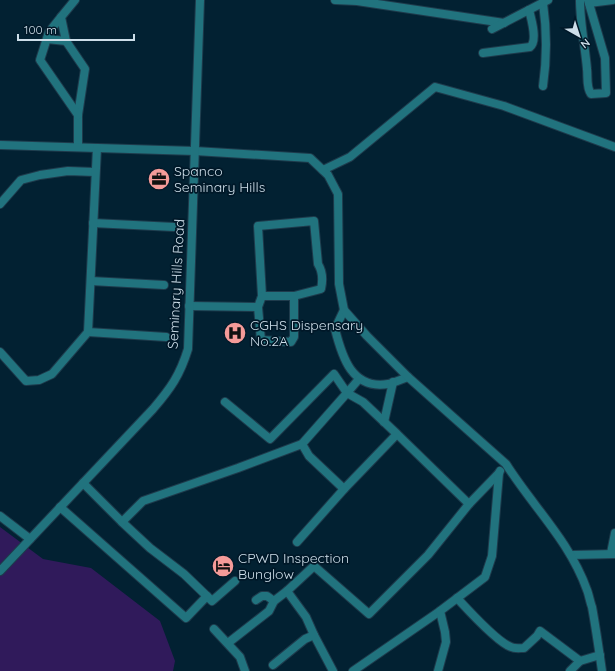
<svg xmlns="http://www.w3.org/2000/svg" width="615" height="671" font-family="Quicksand,sans-serif">
	<style>
		.green { fill: #301a5b }
		.lines { fill: none; stroke-linecap: round; stroke-linejoin: round }
		.minor-casing { stroke: #1e3b4c; stroke-width: 10 }
		.tertiary-casing { stroke: #1e3b4c; stroke-width: 10 }
		.minor { stroke: #21737e; stroke-width: 8 }
		.tertiary { stroke: #21737e; stroke-width: 8 }
		.labels { text-anchor: middle; stroke-width: 3.5; stroke-linejoin: round; paint-order: stroke }
		.poi-label { font-size: 14px; fill: #cddee9; stroke: #001828; text-anchor: start }
		.street-label { font-size: 14px; fill: #cddee9; stroke: #001828 }
	</style>
	<rect width="100%" height="100%" fill="#022132"/>
	<path class="green" d="M0 527 43 559 91 568 160 621 175 661 173 671H0Z"/>
	<g class="lines">
		<g class="minor-casing">
			<g id="minor">
				<path d="M75 0 61 17 66 41 85 69 78 115V147"/>
				<path d="M335 0 357 1 504 23"/>
				<path d="M580 0C580 23 585 46 587 69 588 77 586 87 591 94L606 93 605 58 588 0"/>
				<path d="M543 3C547 31 547 58 543 86"/>
				<path d="M589 3 613 0"/>
				<path d="M61 17 49 32 40 60 78 115"/>
				<path d="M492 29 548 0"/>
				<path d="M47 39 66 41"/>
				<path d="M483 53 530 47C538 41 531 18 529 10"/>
				<path d="M0 145 195 151"/>
				<path d="M323 170 350 157 435 87 504 106 615 147"/>
				<path d="M0 204 21 180 40 175 68 171 95 172"/>
				<path d="M93 223 174 227"/>
				<path d="M91 281 164 285"/>
				<path d="M262 296 258 226 314 221 318 264C323 272 323 280 321 289L294 296"/>
				<path d="M189 306 258 307 261 340 291 342 294 337V296H262L258 307"/>
				<path d="M344 310 335 329C342 357 352 390 388 384 394 383 402 379 408 377"/>
				<path d="M88 332 166 337"/>
				<path d="M0 352 26 381 39 380 52 374 88 332 97 148"/>
				<path d="M225 402 270 439 334 374 347 393 359 379"/>
				<path d="M384 422 393 382"/>
				<path d="M397 434 363 402 347 393 302 444 309 456 344 489 397 434 469 504"/>
				<path d="M83 483 122 522 150 548 184 574 212 601 235 581"/>
				<path d="M60 507 186 618 207 596"/>
				<path d="M0 516 30 539"/>
				<path d="M122 522 143 501 238 468 302 444"/>
				<path d="M297 542 344 489"/>
				<path d="M611 553 615 533"/>
				<path d="M571 555 615 554"/>
				<path d="M457 598C469 611 497 642 511 647 515 649 520 648 524 648L537 636 540 631 580 661"/>
				<path d="M256 600 262 596H267L274 601"/>
				<path d="M214 629 240 657 245 671"/>
				<path d="M228 643 269 611 274 601 287 591"/>
				<path d="M273 665 305 639 314 635"/>
				<path d="M333 671 314 635 306 617 287 591 314 566 369 614 428 555 469 504 499 473"/>
				<path d="M353 671 440 611"/>
				<path d="M438 671 446 642 445 632 440 611 485 577 492 556 499 473 500 471"/>
				<path d="M570 671 580 661 600 655"/>
			</g>
		</g>
		<g class="tertiary-casing">
			<g id="tertiary">
				<path d="M195 151 310 158 328 175 338 194 339 284 344 310 367 336 408 377 506 464C533 507 569 540 587 590 589 595 590 602 592 607 596 629 599 650 602 671"/>
				<path d="M0 571 153 409C171 388 180 375 188 349L200 0"/>
			</g>
		</g>
		<use href="#minor" class="minor"/>
		<use href="#tertiary" class="tertiary"/>
	</g>
	<defs>
		<g id="office-disc" transform="scale(1.15)"><circle r="9.5" fill="#f59b99" stroke="#001828"/><path d="M-6-3h4V-5.5h4V-3h4V5H-6ZM-1-4.5V-3h2v-1.5ZM-6 0V1H6V0Z" fill="#111"/></g>
		<g id="hospital-disc" transform="scale(1.15)"><circle r="9.5" fill="#f59b99" stroke="#001828"/><path d="M-5-5h3v3.5h4V-5h3V5h-3V1.5h-4V5h-3Z" fill="#111"/></g>
		<g id="hotel-disc" transform="scale(1.15)"><circle r="9.5" fill="#f59b99" stroke="#001828"/><path d="M-6-4.5h1.5V1H6V5H4.5V3h-9V5H-6ZM-4 0a1.8 1.8 0 1 1 3.6 0ZM.5 0V-2.5h3Q6-2.5 6 0Z" fill="#111"/></g>
	</defs>
	<g fill-rule="evenodd">
		<use href="#office-disc" x="159" y="179"/>
		<use href="#hospital-disc" x="235" y="333"/>
		<use href="#hotel-disc" x="223" y="566"/>
	</g>
	<g class="labels">
		<g class="poi-label">
			<text x="174" y="176">Spanco<tspan x="174" dy="16">Seminary Hills</tspan></text>
			<text x="250" y="330">CGHS Dispensary<tspan x="250" dy="16">No.2A</tspan></text>
			<text x="238" y="563">CPWD Inspection<tspan x="238" dy="16">Bunglow</tspan></text>
		</g>
		<g class="street-label">
			<text transform="translate(176 284) rotate(-87)" y="5">Seminary Hills Road</text>
		</g>
	</g>
	<g transform="translate(579 36) rotate(141)" stroke="#001828" stroke-width="3" paint-order="stroke">
	<path d="M0-3L7 15L0 10L-7 15Z" fill="#cddee9"/>
	<text y="-6" font-size="11" font-weight="bold" text-anchor="middle" fill="#cddee9">N</text>
	</g>
	<path d="M18 34v6h116v-6" fill="none" stroke="#cddee9" stroke-width="2"/>
	<text x="24" y="34" font-size="12" fill="#cddee9" stroke="#001828" stroke-width="3" paint-order="stroke">100 m</text>
</svg>
